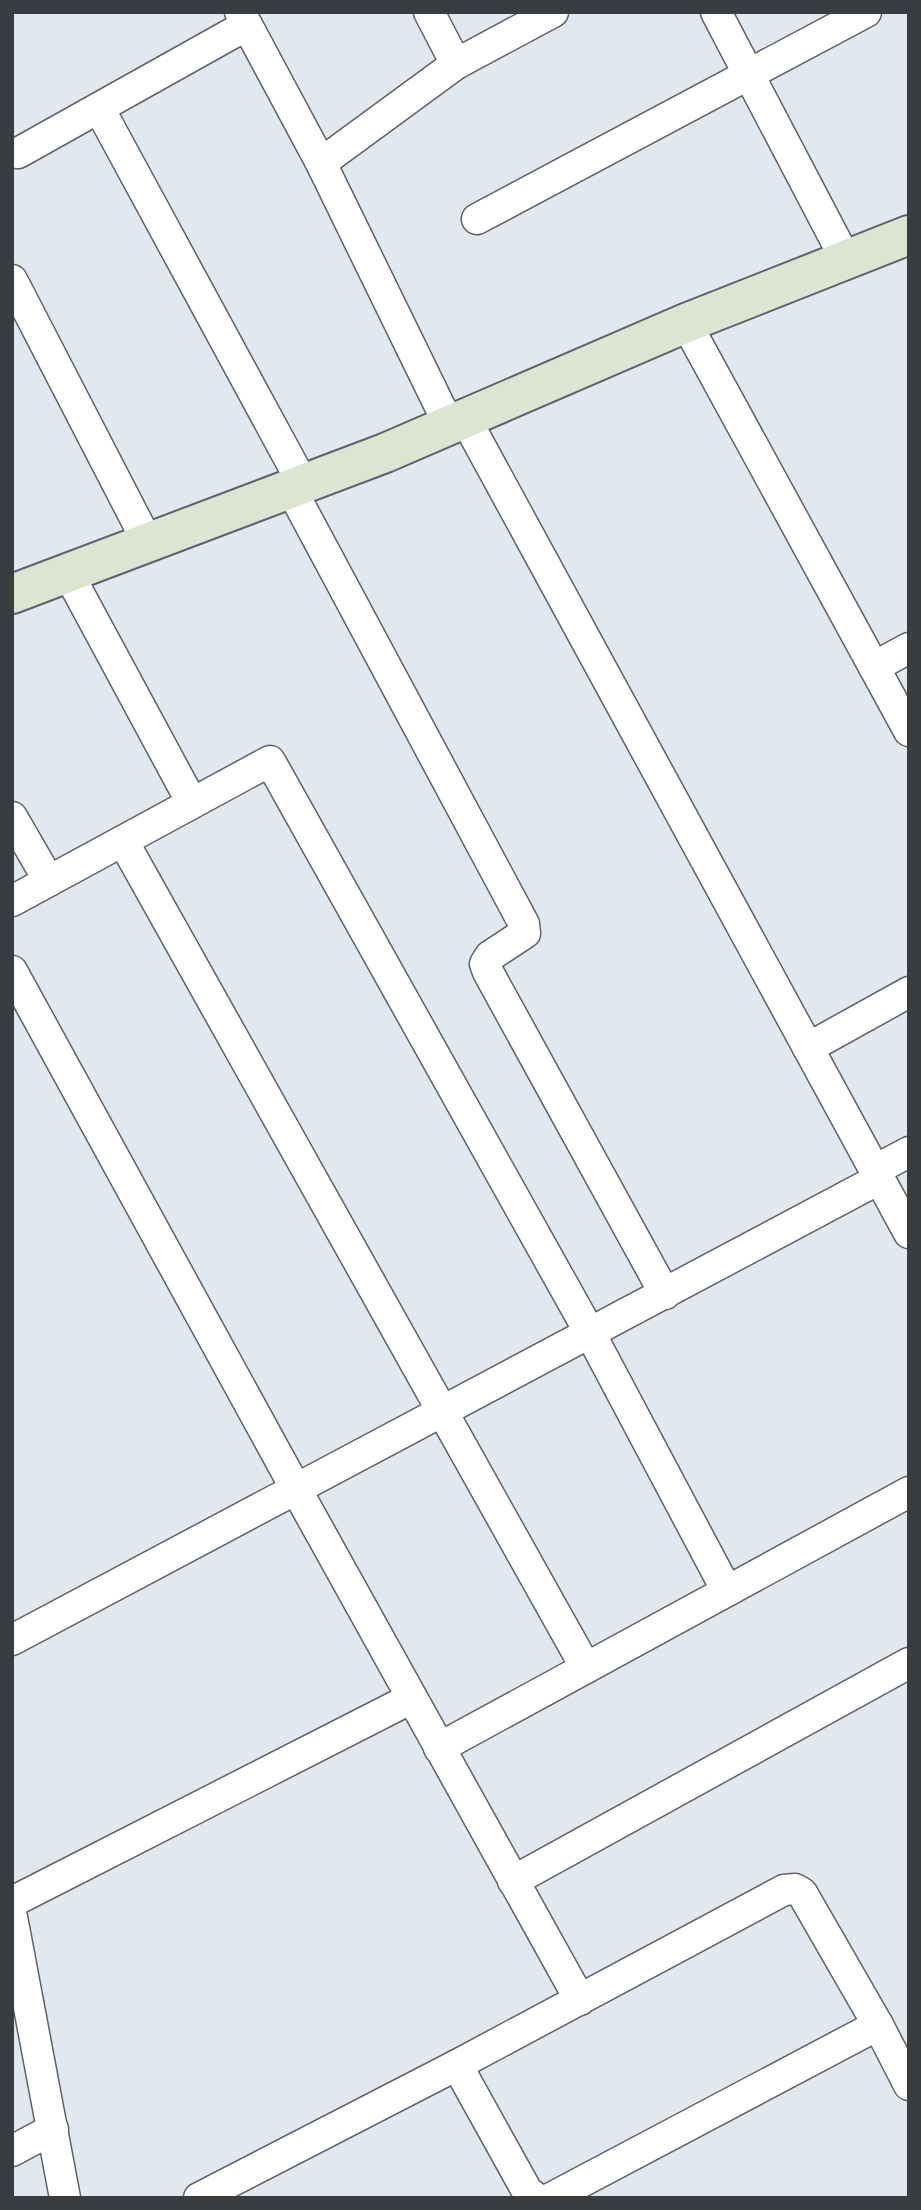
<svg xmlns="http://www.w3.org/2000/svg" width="921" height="2210" font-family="'PT Serif',serif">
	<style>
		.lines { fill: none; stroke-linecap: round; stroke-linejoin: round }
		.street-casing { stroke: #5d6269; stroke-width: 33 }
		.secondary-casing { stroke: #5d6269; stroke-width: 42 }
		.street { stroke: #fff; stroke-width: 30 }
		.secondary { stroke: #dbe5d1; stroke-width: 38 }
	</style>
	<rect width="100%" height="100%" fill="#e2e8f0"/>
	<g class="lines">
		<g class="street-casing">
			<g id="street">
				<path d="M240 12 321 163 449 425"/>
				<path d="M429 12 456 64"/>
				<path d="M716 12 846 260"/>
				<path d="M99 108 303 484"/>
				<path d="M18 153 247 25"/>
				<path d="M321 163 456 64 553 12"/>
				<path d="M477 219 866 12"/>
				<path d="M12 280 148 543"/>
				<path d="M686 323 909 731"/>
				<path d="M465 418 909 1233"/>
				<path d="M291 489 524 924 525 933 490 956 485 964 488 972 665 1294"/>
				<path d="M68 573 192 803"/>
				<path d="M874 667 909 648"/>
				<path d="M12 817 49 881"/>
				<path d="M123 841 586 1668"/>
				<path d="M12 901 270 761 590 1333 727 1591"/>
				<path d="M12 971 296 1489 580 2000"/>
				<path d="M808 1048 909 992"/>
				<path d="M875 1170 909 1152"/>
				<path d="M12 1640 879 1179"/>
				<path d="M439 1748 909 1492"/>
				<path d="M513 1881 909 1663"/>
				<path d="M12 1902 412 1698"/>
				<path d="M12 1917 65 2198"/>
				<path d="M457 2065 527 2191 536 2198"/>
				<path d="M12 2151 53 2129"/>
				<path d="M199 2198 457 2065 784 1890 795 1889 802 1893 878 2025 909 2085"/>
				<path d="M551 2198 878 2025"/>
			</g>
		</g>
		<g class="secondary-casing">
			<path id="secondary" d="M12 594 385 453 686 323 909 235"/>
		</g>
		<use href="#street" class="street"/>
		<use href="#secondary" class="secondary"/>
	</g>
	<rect width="921" height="2210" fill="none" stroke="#3a3d40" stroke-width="28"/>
</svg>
